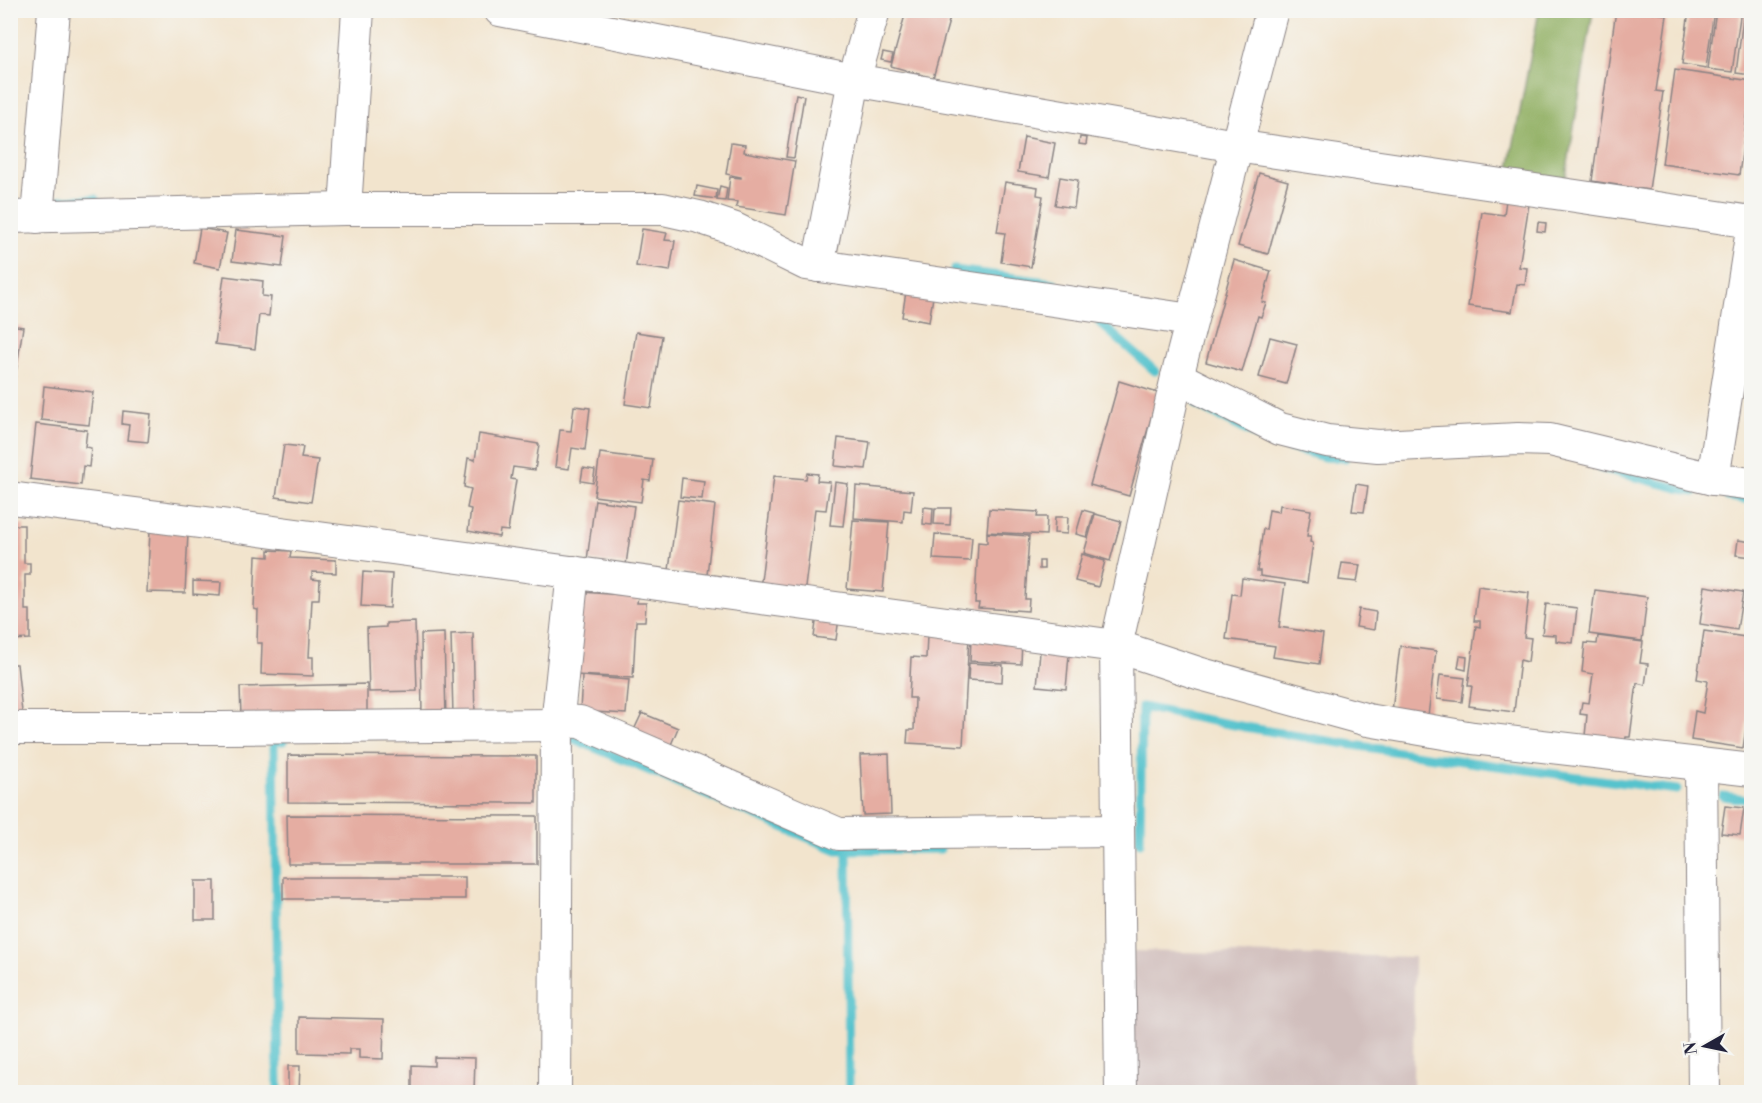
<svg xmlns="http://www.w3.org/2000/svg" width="1762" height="1103" font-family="'Libre Bodoni',serif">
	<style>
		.industrial { fill: #d1bfbd }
		.forest { fill: #90af62; stroke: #59684e; stroke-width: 1.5 }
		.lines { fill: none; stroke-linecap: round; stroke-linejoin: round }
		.stream { stroke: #56c3cd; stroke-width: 9 }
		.building { fill: #e5ada2 }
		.minor-casing { stroke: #8a8384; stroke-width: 34 }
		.minor { stroke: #fff; stroke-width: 32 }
	</style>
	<rect width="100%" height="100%" fill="#f6f6f2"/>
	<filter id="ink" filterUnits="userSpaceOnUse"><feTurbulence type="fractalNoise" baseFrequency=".0167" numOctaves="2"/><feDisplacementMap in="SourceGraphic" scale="12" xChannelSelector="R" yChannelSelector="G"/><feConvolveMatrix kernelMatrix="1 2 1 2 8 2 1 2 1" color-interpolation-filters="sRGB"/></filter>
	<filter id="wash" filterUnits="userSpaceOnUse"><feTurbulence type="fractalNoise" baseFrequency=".008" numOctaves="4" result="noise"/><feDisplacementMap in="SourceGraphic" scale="24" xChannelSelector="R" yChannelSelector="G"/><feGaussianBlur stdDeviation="1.35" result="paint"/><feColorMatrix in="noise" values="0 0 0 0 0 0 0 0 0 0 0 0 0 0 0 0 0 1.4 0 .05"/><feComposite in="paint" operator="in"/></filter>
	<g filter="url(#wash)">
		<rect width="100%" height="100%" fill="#f2e4cd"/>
		<path class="industrial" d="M1133 951 1414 957 1413 1092H1134Z"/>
		<path class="forest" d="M1539 11H1593L1564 188 1507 179Z"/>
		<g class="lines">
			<g class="stream">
				<path d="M61 200 95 199"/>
				<path d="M954 270 1054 283"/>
				<path d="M1100 323 1155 371"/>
				<path d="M1197 405 1269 442 1324 457 1345 458"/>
				<path d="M1600 468 1694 492"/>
				<path d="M1728 497 1752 500"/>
				<path d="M567 736 837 850 940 849"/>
				<path d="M1723 796 1752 800"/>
				<path d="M1140 842 1142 707C1319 744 1498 766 1677 790"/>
				<path d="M847 851 849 1092"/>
				<path d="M278 1092 274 741H283"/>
			</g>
		</g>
		<g id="blocks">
			<g class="building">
				<path d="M892 10H952L933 78 891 66 905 15Z"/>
				<path d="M1616 10H1639L1667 15 1656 91 1663 92 1649 190 1592 181Z"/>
				<path d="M1689 10H1714L1706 68 1682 64Z"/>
				<path d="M1716 10H1741L1732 72 1708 69Z"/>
				<path d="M1744 10H1752V75L1736 73Z"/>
				<path d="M883 52 893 54 891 62 881 60Z"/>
				<path d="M1675 70 1752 81 1739 175 1662 164Z"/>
				<path d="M796 94 804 96 794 158 786 157Z"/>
				<path d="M1024 137 1055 143 1049 177 1018 172Z"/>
				<path d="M1080 137 1087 138 1086 145 1079 144Z"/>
				<path d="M731 143 745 145 744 152 795 161 786 215 736 207 737 202 727 201 730 177 741 178V177L726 174Z"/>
				<path d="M1259 173 1288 181 1268 254 1238 246Z"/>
				<path d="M1060 177 1078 180 1074 208 1055 205Z"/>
				<path d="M1005 182 1038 187 1037 195 1043 196 1031 267 1001 262 1005 233 997 232Z"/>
				<path d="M697 186 717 190 716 199 695 196Z"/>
				<path d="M720 186 727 188 725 201 717 200Z"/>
				<path d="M1506 200 1529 204 1519 267 1527 268 1525 285 1517 284 1512 312 1468 306 1482 212 1504 215Z"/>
				<path d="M1538 222 1546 223 1545 232 1537 231Z"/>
				<path d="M200 228 227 233 220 268 194 263Z"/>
				<path d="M642 229 667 233 665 240 675 241 670 271 636 266Z"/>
				<path d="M236 230 286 236 282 267 232 261Z"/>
				<path d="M1234 260 1271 271 1262 302 1266 303 1261 317 1258 316 1242 372 1206 362Z"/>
				<path d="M224 276 263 281 262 296 271 297 269 316 259 315 255 349 215 344Z"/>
				<path d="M906 292 933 297 929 322 902 317Z"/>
				<path d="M10 325 23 327 15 379 10 378Z"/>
				<path d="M636 332 662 336 651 408 625 404Z"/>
				<path d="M1270 337 1297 344 1286 384 1259 377Z"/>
				<path d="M1119 381 1158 393 1129 496 1090 485Z"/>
				<path d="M44 386 93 392 89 425 41 420Z"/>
				<path d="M574 406 590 408 585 450 572 448 569 469 555 467 560 430 571 431Z"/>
				<path d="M123 411 151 414 148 442 127 440 129 425 122 424Z"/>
				<path d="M36 424 87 430 85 447 91 448 89 467 83 466 81 485 30 479Z"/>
				<path d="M479 434 539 444 535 470 513 467 511 479 516 480 508 531 500 530 499 537 468 531 471 509 467 508 471 489 464 487 468 458 475 460Z"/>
				<path d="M838 438 870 442 866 469 835 466Z"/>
				<path d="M284 445 303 447 301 458 318 460 311 502 276 497Z"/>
				<path d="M600 453 653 460 650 481 644 480 641 502 594 496Z"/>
				<path d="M583 468 595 470 593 483 581 481Z"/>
				<path d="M807 473 818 474 817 481 830 482 826 510 815 509 804 595 760 589 774 476 806 479Z"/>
				<path d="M682 478 704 481 702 499 680 497Z"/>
				<path d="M835 482 848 484 843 526 830 525Z"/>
				<path d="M1356 484 1368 486 1364 512 1352 511Z"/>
				<path d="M856 486 913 491 911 511 904 510 903 522 854 518Z"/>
				<path d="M595 500 634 506 626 565 587 560Z"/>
				<path d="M678 500 715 505 707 575 669 570Z"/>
				<path d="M1280 505 1311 510 1307 536H1311L1310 542 1313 543 1307 583 1260 576V571H1257L1263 529 1266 530 1269 510 1279 512Z"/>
				<path d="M924 507 933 508 932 525 923 524Z"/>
				<path d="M935 508H951L950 525 934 524Z"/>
				<path d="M989 509 1038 512 1037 517H1047L1046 535 987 532Z"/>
				<path d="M1083 510 1094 513 1087 537 1076 534Z"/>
				<path d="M1095 514 1121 521 1110 561 1084 553Z"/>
				<path d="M1055 517H1068L1067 534 1054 533Z"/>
				<path d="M853 520 889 522 883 592 847 589Z"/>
				<path d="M10 525H24V563H30V575H25V610H30V639L10 640Z"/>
				<path d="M150 531 188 533 185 593 147 592Z"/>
				<path d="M987 533 1029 536 1025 599H1029L1028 611 978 608 979 603H975L978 542 987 543Z"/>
				<path d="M935 534 972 537 970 561 933 559Z"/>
				<path d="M1738 540 1752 542V557L1736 555Z"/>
				<path d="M269 550 291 551 290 558 336 560V573L312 572V579L320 580 319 599H312L309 657H313V676L261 674 262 643H257L258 610 254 609 256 556 269 557Z"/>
				<path d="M1082 554 1105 561 1098 587 1075 581Z"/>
				<rect x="1039" y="561" width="5" height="8"/>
				<path d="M1342 563 1360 565 1357 582 1339 580Z"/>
				<path d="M363 572 392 574 390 608 361 606Z"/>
				<path d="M1242 578 1285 584 1279 627 1323 634 1319 664 1273 657 1275 646 1226 639 1232 594 1240 595Z"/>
				<path d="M193 581 221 582 220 596 193 594Z"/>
				<path d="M1478 586 1529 593 1524 637 1531 638 1528 662 1520 660 1514 712 1469 706 1472 686H1468L1476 626 1480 627V621H1474Z"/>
				<path d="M1705 586 1743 592 1737 630 1700 624Z"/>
				<path d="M1595 590 1647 597 1642 641 1589 634Z"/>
				<path d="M581 592 638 596 637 603H646L645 621H636L633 678 575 675Z"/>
				<path d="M1546 604 1577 608 1573 643 1556 641V635L1542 634Z"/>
				<path d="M1359 609 1376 612 1374 630 1356 627Z"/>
				<path d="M817 615 839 618 836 640 814 637Z"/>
				<path d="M415 622 417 691 369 692 367 628 386 627V623Z"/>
				<path d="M1704 631 1752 638V709H1749L1743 748 1691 740 1695 711 1703 713 1708 681 1697 679Z"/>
				<path d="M444 633 446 719 422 720 421 634Z"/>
				<path d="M473 633 475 717H453L451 634Z"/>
				<path d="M927 635 969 637 963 746 907 743 908 730H914L915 698H909L911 657 926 658Z"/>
				<path d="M1598 636 1643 642 1640 663 1648 664 1645 685 1637 683 1630 737H1626L1625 741 1585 736 1587 715 1580 714 1582 702 1589 703 1593 674 1582 672 1585 643 1597 644Z"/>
				<path d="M971 639 1022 641 1021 664 970 661Z"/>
				<path d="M1400 646 1436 651 1428 716 1392 711Z"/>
				<path d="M1040 652 1069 655 1066 689 1037 686Z"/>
				<path d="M1460 656 1467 657 1466 670 1458 668Z"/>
				<path d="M969 663 1003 665 1002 682 968 680Z"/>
				<path d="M10 664H17L22 712 10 713Z"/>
				<path d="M1440 675 1465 678 1462 702 1437 699Z"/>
				<path d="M582 676 629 680 626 714 580 711Z"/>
				<path d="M367 684V715L241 717 240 687Z"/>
				<path d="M642 713 678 728 670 747 633 732Z"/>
				<path d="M889 754 891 814 863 815 860 755Z"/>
				<path d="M288 755 536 756V803L288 802Z"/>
				<path d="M1725 806 1744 808 1740 835 1721 833Z"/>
				<path d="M287 815 537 816V864H288Z"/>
				<rect x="283" y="877" width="182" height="22"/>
				<rect x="195" y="881" width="20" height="39"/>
				<path d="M299 1017 384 1019 383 1059 359 1058V1049H349V1054L299 1053Z"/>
				<path d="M434 1057 475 1058 474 1092H412V1065L434 1066Z"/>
				<path d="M288 1066H300L299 1092H288Z"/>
			</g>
		</g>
	</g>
	<g filter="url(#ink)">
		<use href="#blocks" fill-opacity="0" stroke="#8a8384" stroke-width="1.5"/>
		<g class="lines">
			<g class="minor-casing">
				<g id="minor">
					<path d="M500 10 854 80 1236 146 1752 222"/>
					<path d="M345 209 358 10"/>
					<path d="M10 217 345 209H663L699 217 735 229 806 264 1191 320"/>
					<path d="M37 217 54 10"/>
					<path d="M818 266 854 80 874 10"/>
					<path d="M1177 377 1280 429 1327 441 1378 446 1518 439 1550 440 1713 479 1752 484"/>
					<path d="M1713 479 1752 230"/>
					<path d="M10 498 230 526 1116 646 1201 674 1368 720 1473 738 1752 770"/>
					<path d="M557 721 580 722 839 834 1118 831"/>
					<path d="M10 728H221L557 725"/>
					<path d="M1701 764 1704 1092"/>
					<path d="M555 1092 557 725 573 572"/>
					<path d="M1121 1092 1116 646 1177 377 1272 10"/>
				</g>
			</g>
			<use href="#minor" class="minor"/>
		</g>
	</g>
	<rect width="1762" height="1103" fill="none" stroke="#f6f6f2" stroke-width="36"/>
	<g transform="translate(1705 1046) rotate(261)" stroke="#f6f6f2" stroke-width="4.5" paint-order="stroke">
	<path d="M0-4.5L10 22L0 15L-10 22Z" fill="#22223b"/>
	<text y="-9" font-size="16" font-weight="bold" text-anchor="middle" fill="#22223b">N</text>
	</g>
</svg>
